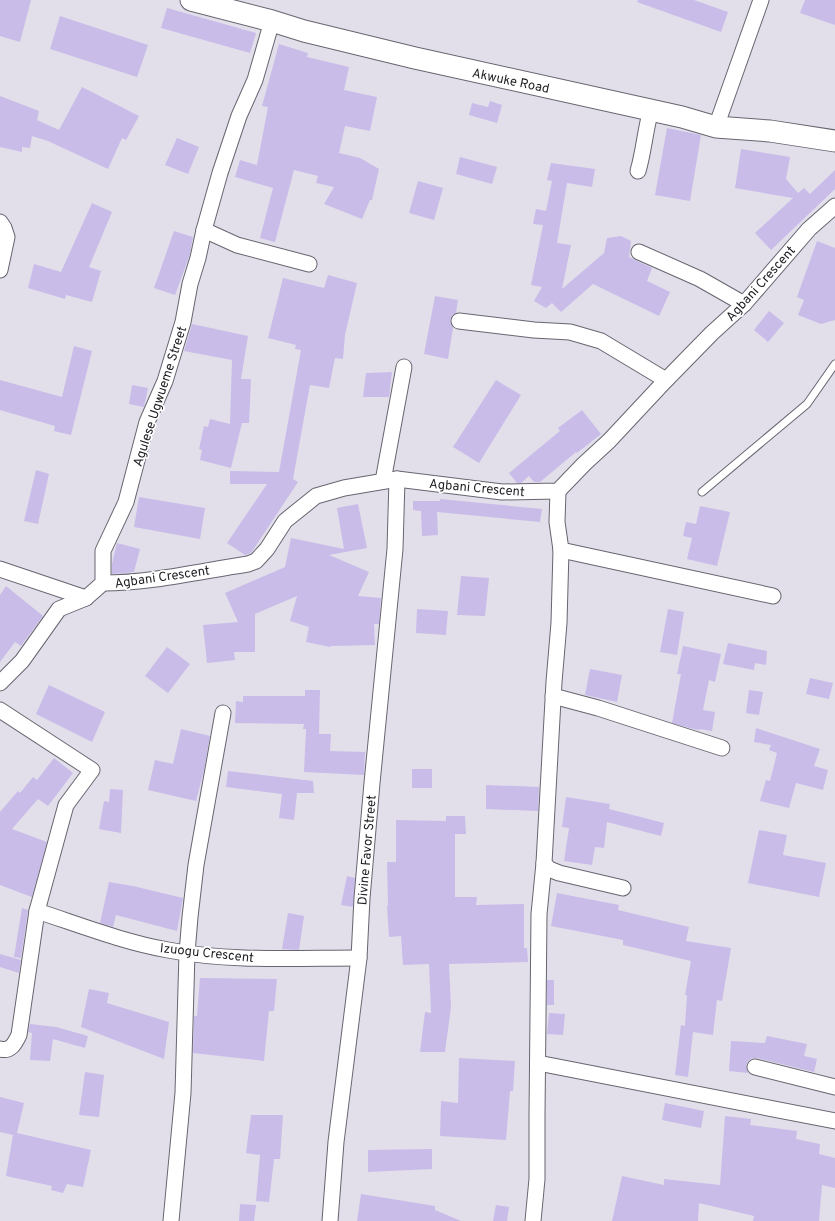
<svg xmlns="http://www.w3.org/2000/svg" width="835" height="1221" font-family="Overpass,sans-serif">
	<style>
		.building { fill: #c9bce9 }
		.lines { fill: none; stroke-linecap: round; stroke-linejoin: round }
		.lane-casing { stroke: #67656f; stroke-width: 9 }
		.street-casing { stroke: #67656f; stroke-width: 17 }
		.secondary-casing { stroke: #67656f; stroke-width: 23 }
		.lane { stroke: #fff; stroke-width: 7 }
		.street { stroke: #fff; stroke-width: 15 }
		.secondary { stroke: #fff; stroke-width: 21 }
		.labels { text-anchor: middle; stroke-width: 3.5; stroke-linejoin: round; paint-order: stroke }
		.street-label { font-size: 13px; fill: #1e1d22; stroke: #fff }
	</style>
	<rect width="100%" height="100%" fill="#e2dfeb"/>
	<g class="building">
		<path d="M0 0H31L20 42 0 36Z"/>
		<path d="M638 0H694L728 12 721 32 637 2Z"/>
		<path d="M805 0H835V25L800 13Z"/>
		<path d="M167 8 256 33 250 53 161 28Z"/>
		<path d="M60 16 148 45 137 77 50 49Z"/>
		<path d="M279 44 308 53 307 57 349 67 344 90 377 97 370 131 345 126 339 153 360 158 379 169 372 200H370L362 219 324 204 334 187 316 183 318 176 294 170 275 242 260 238 273 188 235 177 240 160 257 165 268 107 262 106Z"/>
		<path d="M82 87 139 116 126 140 122 138 108 169 48 141 32 136 30 148 22 147V152L0 147V96L39 111 37 120 59 130Z"/>
		<path d="M490 101 502 105 497 123 469 115 472 103 488 107Z"/>
		<path d="M667 128 701 135 690 201 655 195Z"/>
		<path d="M177 138 199 147 188 174 165 165Z"/>
		<path d="M741 149 790 157 786 179 798 193 804 188 810 194 835 170V189L771 250 755 233 793 198 735 188Z"/>
		<path d="M460 157 497 167 492 184 456 174Z"/>
		<path d="M551 163 595 169 592 187 567 183 557 243 571 245 562 289 604 253 607 238 621 236 631 241 629 257 652 268 647 281 670 292 659 316 593 284 561 312 552 303 546 308 534 301 542 287 531 285 543 225 533 224 536 209 546 211 552 181 547 180Z"/>
		<path d="M418 181 443 188 434 220 409 213Z"/>
		<path d="M92 203 112 212 89 267 101 271 92 302 66 295 65 299 28 288 34 264 61 272Z"/>
		<path d="M174 231 193 237 190 254 175 295 154 288Z"/>
		<path d="M817 241 835 248V320L821 324 798 315 804 300 797 297Z"/>
		<path d="M328 275 357 283 345 335 343 359 335 358 329 388 310 385 293 479 298 482 251 553 245 555 227 543 267 484H230V471L279 472 301 350 295 349 296 345 268 338 283 278 324 288Z"/>
		<path d="M435 296 458 300 456 313 452 315 450 320 451 324 453 328 448 359 424 354Z"/>
		<path d="M769 311 784 323 768 342 754 330Z"/>
		<path d="M192 324 248 336 241 379H251L249 423H242L231 468 200 460 202 450 199 449 204 426 208 427 210 419 230 424 232 360 184 351Z"/>
		<path d="M74 346 92 351 71 435 54 431 55 426 0 410V380L62 397Z"/>
		<path d="M392 372 389 397H363L366 373Z"/>
		<path d="M496 380 521 395 479 463 453 447Z"/>
		<path d="M132 385 148 388 144 407 129 404Z"/>
		<path d="M582 410 601 434 577 453 576 452 540 482H534L529 476 521 483H517L509 473 560 431 558 428Z"/>
		<path d="M36 470 49 474 38 524 24 521Z"/>
		<path d="M139 497 205 508 200 539 134 527Z"/>
		<path d="M440 499 542 509 540 522 437 512 438 535 422 536 421 511 413 510V501H440Z"/>
		<path d="M358 504 367 548 329 555 369 572 358 596 381 598 379 624H374L375 645 331 646 330 647 306 642 309 627 290 621 297 596 255 614V652H234L235 660 207 663 203 625 238 622 225 593 285 567 291 538 344 549 337 508Z"/>
		<path d="M700 506 730 512 717 566 687 559 692 538 683 536 686 522 696 524Z"/>
		<path d="M117 543 140 549 134 572 112 574V564Z"/>
		<path d="M461 576 489 578 485 616 457 615Z"/>
		<path d="M6 586 43 616 21 646 15 642 0 662V595Z"/>
		<path d="M417 609 448 611 446 635 416 633Z"/>
		<path d="M668 609 684 612 677 655 660 652Z"/>
		<path d="M728 643 767 651 766 665 755 663 754 670 723 664Z"/>
		<path d="M683 646 721 654 715 682 709 680 703 710 715 712 712 731 700 729V730L693 729 672 723 681 674H677Z"/>
		<path d="M167 647 190 664 168 693 145 676Z"/>
		<path d="M590 669 622 675 617 702 585 695Z"/>
		<path d="M810 678 833 683 829 699 806 694Z"/>
		<path d="M49 685 105 712 92 742 36 714Z"/>
		<path d="M305 690H320L319 734H331L330 751 365 752 364 775 304 772 306 729H303L304 724 235 723 236 701 243 702V696H305Z"/>
		<path d="M749 690 763 692 759 715 746 713Z"/>
		<path d="M756 728 820 749 814 766 828 770 823 790 796 783 789 808 760 801 766 780 770 781 777 753 769 750 771 745 754 742Z"/>
		<path d="M181 729 210 736 204 770 196 801 148 790 155 760 173 764Z"/>
		<path d="M54 758 73 773 48 806 38 799 12 829 47 842 32 897 0 885V812L18 791 20 793 33 777 37 780Z"/>
		<rect x="412" y="769" width="20" height="19"/>
		<path d="M228 771 313 781 314 793H297L294 820 279 818 282 794 226 787Z"/>
		<path d="M486 785 539 787 538 811 486 809Z"/>
		<path d="M110 789 123 790 121 833 99 829 104 801 109 802Z"/>
		<path d="M566 797 610 804 609 809 664 823 661 836 607 822 604 848 595 847 592 865 564 861 569 828 562 827Z"/>
		<path d="M446 816H465L466 834H455V897H477L476 905 524 904V948H527L528 962 449 964 451 1007 445 1052H420L425 1012 431 1013 429 964 403 965 401 936 389 937 387 906H388L387 862H396V820L446 821Z"/>
		<path d="M759 830 787 835 783 855 826 863 819 897 748 883Z"/>
		<path d="M347 876 355 878 353 907 341 905Z"/>
		<path d="M109 882 133 886 183 898 177 931 116 915 113 927 100 923Z"/>
		<path d="M557 893 619 905 618 910 689 927 686 941 731 948 722 1001 717 1000 713 1035 693 1032 688 1077 675 1075 681 1025 685 1026 687 995H685L691 961 623 945V940L551 926Z"/>
		<path d="M22 908 28 910 21 958 14 957Z"/>
		<path d="M288 913 304 916 299 950 282 949Z"/>
		<path d="M0 954 21 960 19 973 0 967Z"/>
		<path d="M200 978 277 979 274 1011H269L264 1061 193 1053 194 1018V1016H197Z"/>
		<rect x="547" y="980" width="7" height="25"/>
		<path d="M89 989 109 993 107 1003 169 1022 164 1059 81 1027Z"/>
		<path d="M549 1013 565 1014 563 1035 547 1034Z"/>
		<path d="M30 1024 56 1027 88 1036 85 1048 53 1039 50 1061 30 1060 32 1033 28 1032Z"/>
		<path d="M767 1036 807 1044 804 1056 817 1059 814 1072 757 1058H752L748 1061 746 1065 748 1073 729 1071 731 1041 765 1043Z"/>
		<path d="M459 1058 515 1061 513 1091H510L506 1140 440 1136 441 1101 458 1103Z"/>
		<path d="M85 1072 104 1075 99 1117 79 1115Z"/>
		<path d="M0 1097 24 1103 17 1133 91 1150 83 1187 67 1184 63 1193 51 1190 52 1186 6 1176 13 1135 0 1132Z"/>
		<path d="M665 1103 704 1111 701 1128 662 1120Z"/>
		<path d="M251 1115H283L280 1159H274L269 1202 256 1201 260 1155 246 1153Z"/>
		<path d="M725 1116 751 1119 750 1125 797 1131 796 1139 820 1144 819 1154 835 1158V1188L822 1185 819 1221H753L754 1216 699 1203 698 1221H612L622 1176 664 1185V1179L720 1185Z"/>
		<path d="M432 1149V1169L368 1172V1150Z"/>
		<path d="M361 1194 435 1206V1210L461 1221H357Z"/>
		<path d="M240 1204 256 1205 254 1221H239Z"/>
		<path d="M496 1205 509 1207 507 1221H493Z"/>
	</g>
	<g class="lines">
		<g class="lane-casing">
			<path id="lane" d="M702 492 807 404 835 364"/>
		</g>
		<g class="street-casing">
			<g id="street">
				<path d="M716 127 761 0"/>
				<path d="M638 171C644 151 645 130 651 110"/>
				<path d="M0 222 4 228 7 237 0 270"/>
				<path d="M204 230 237 245 309 264"/>
				<path d="M639 252 700 279 744 304"/>
				<path d="M459 321 534 330 570 332 601 341 666 380"/>
				<path d="M383 481 404 367"/>
				<path d="M558 491 557 522 561 550 559 623 554 682 544 863 549 869 559 873 623 888"/>
				<path d="M561 550 773 596"/>
				<path d="M0 569 86 598"/>
				<path d="M103 583C151 583 201 571 248 564L256 561 267 549 285 521 316 496 344 488 397 479 502 492 558 491 584 464 609 441 666 380 712 333 744 304 809 229 835 206"/>
				<path d="M0 683 22 661 59 609 86 598 103 583V551L126 502 147 422 165 381 183 322 190 284 198 258 204 230 220 173 239 116 255 80 272 21"/>
				<path d="M553 696 598 708 722 748"/>
				<path d="M0 710 92 770 66 805 37 911 19 1035C15 1043 11 1052 0 1049"/>
				<path d="M37 911C80 925 123 942 168 950 230 962 296 958 359 958"/>
				<path d="M538 1063 835 1121"/>
				<path d="M755 1067 835 1087"/>
				<path d="M171 1221 183 1093 187 953 190 917 196 865 223 713"/>
				<path d="M330 1221 336 1142 359 958 362 898 372 783 395 549 397 479"/>
				<path d="M533 1221 537 1179V1116L539 914 544 863"/>
			</g>
		</g>
		<g class="secondary-casing">
			<path id="secondary" d="M191 0 272 21 304 31 415 58 682 117 716 127 770 131 835 141"/>
		</g>
		<use href="#lane" class="lane"/>
		<use href="#street" class="street"/>
		<use href="#secondary" class="secondary"/>
	</g>
	<g class="labels">
		<g class="street-label">
			<text transform="translate(511 80) rotate(12)" y="5">Akwuke Road</text>
			<text transform="translate(760 283) rotate(-48)" y="5">Agbani Crescent</text>
			<text transform="translate(159 396) rotate(-72)" y="5">Agulese Ugwueme Street</text>
			<text transform="translate(477 487) rotate(5)" y="5">Agbani Crescent</text>
			<text transform="translate(162 576) rotate(-8)" y="5">Agbani Crescent</text>
			<text transform="translate(366 850) rotate(-85)" y="5">Divine Favor Street</text>
			<text transform="translate(207 952) rotate(6)" y="5">Izuogu Crescent</text>
		</g>
	</g>
</svg>
